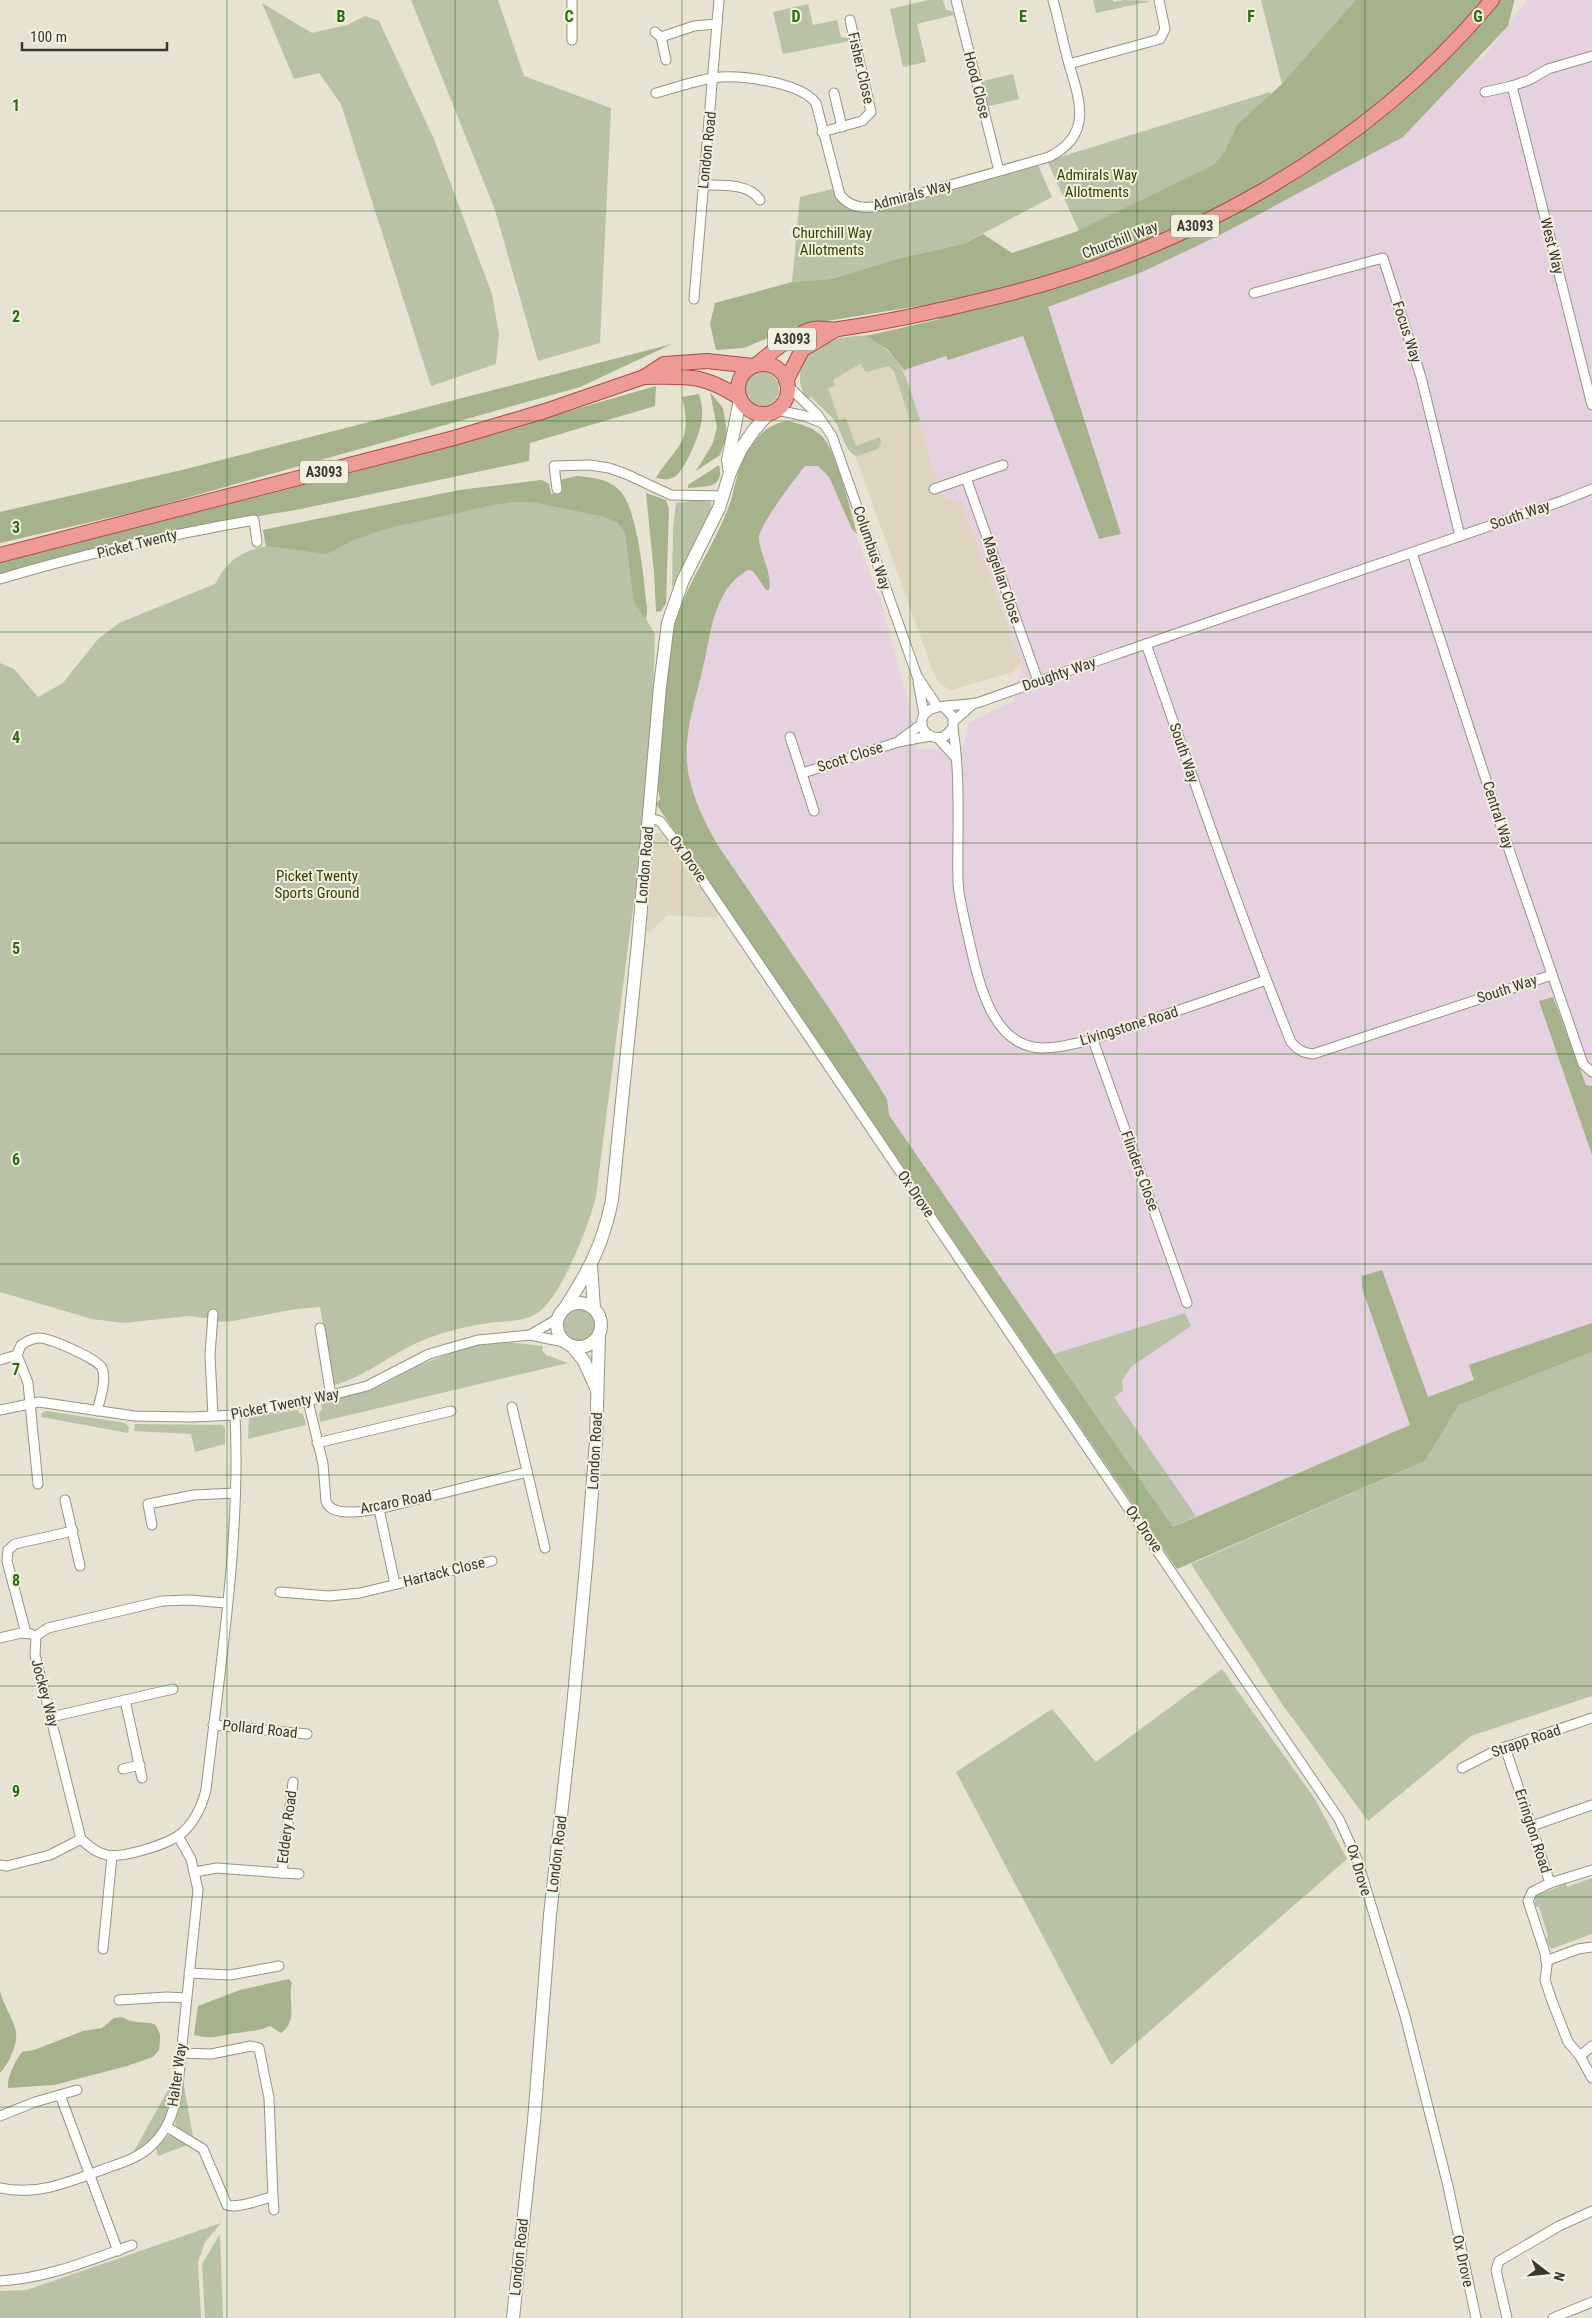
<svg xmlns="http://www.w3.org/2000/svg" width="1592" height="2318" font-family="'Roboto Condensed',sans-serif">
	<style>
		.commercial { fill: #ddd5c0 }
		.industrial { fill: #e6d1e0 }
		.green { fill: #b9c2a6 }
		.forest { fill: #a5b28b }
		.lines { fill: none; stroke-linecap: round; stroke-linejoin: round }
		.minor-casing { stroke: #979384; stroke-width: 11 }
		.secondary-casing { stroke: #979384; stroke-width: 14 }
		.primary-casing { stroke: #a84d46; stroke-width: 16 }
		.minor { stroke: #fff; stroke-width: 9 }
		.secondary { stroke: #fff; stroke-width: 12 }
		.primary { stroke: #ee9b97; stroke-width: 14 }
		.grid { fill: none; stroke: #266e0f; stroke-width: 1; stroke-opacity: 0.55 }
		.labels { text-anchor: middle; stroke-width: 4; stroke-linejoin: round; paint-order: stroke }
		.shield { fill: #f4f0df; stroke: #716f65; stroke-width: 1 }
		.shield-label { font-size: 14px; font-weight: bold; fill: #393831 }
		.street-label { font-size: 15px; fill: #393831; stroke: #f4f0df }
		.park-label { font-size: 15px; fill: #334100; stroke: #f4f0df }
		.grid-label { font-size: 16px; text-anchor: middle; font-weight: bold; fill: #266e0f; stroke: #f4f0df; stroke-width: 4; stroke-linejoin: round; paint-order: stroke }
	</style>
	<rect width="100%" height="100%" fill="#e7e2d2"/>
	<g class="commercial">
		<path d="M840 360 902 363 934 472 943 495 962 502 1022 663 1013 672 951 690 940 684 933 672 845 427 818 393Z"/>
		<path d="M661 832 721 912 715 918 667 915 650 932H646L655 834Z"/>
	</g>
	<path class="industrial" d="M1527 0H1592V1352L1410 1425 1173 1527 667 792 720 543 793 457 823 455 842 499 881 602 910 709 918 749 962 748 969 723 1014 700 1022 663 962 502 943 496 934 472 902 363 1142 272 1484 57Z"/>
	<g class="green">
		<path d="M411 0H498L524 76 611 108 600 343 538 361 495 210Z"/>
		<path d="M928 0H943L946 10 952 11 954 15 917 24 926 62 903 67 890 9Z"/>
		<path d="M1093 0H1113L1114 2 1123 0 1152 1 1096 13Z"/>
		<path d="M1261 0H1481L1282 84Z"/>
		<path d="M262 3 312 33 347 25 365 16 379 21 434 139 492 294 499 334 496 364 431 386 341 104 319 73 294 79Z"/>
		<path d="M808 4 813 25 837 20 841 37 848 38 850 41 783 54 773 12Z"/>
		<path d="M1013 74 1019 99 985 107 979 82Z"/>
		<path d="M1270 92 1281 132 1080 233 1047 161Z"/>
		<path d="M1038 165 1052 197 963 244 900 258 831 279 792 282 800 197 832 189C839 204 847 210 864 212Z"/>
		<path d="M873 335 867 337C904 355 908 384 920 420L911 423 894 371 889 366 866 372 860 364 833 380 835 386 828 388 839 420 846 418 856 446 880 437 881 444 878 449 857 456C844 452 842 430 834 420 827 411 818 405 811 397L807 399C792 376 802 353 826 342 840 336 859 336 873 335Z"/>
		<circle cx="762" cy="389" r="17"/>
		<path d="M577 476C593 478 609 479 620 491 638 510 644 583 647 610L646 619 655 634 653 696 644 805 635 893 596 1196C590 1223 559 1304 534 1315 520 1322 503 1321 489 1323 467 1326 446 1331 426 1339 394 1351 368 1376 334 1385L320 1307 296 1309 233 1321 218 1322 206 1318 189 1316 124 1323 92 1319 0 1292V663L14 669 38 697 63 683 98 639 119 623 215 584C226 562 241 551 266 546L263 530 460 490 542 480 549 484 551 494 561 493V480Z"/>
		<path d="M705 499 711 502 712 509 672 588 673 528 676 503Z"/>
		<circle cx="579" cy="1325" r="17"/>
		<path d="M1185 1313 1191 1326 1131 1367 1122 1381 1123 1391 1114 1397 1196 1516 1173 1527 1054 1354Z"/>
		<path d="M505 1342 543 1346 542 1350 546 1355 568 1363 320 1422 319 1413 322 1409 321 1404 382 1385 420 1365 458 1350 481 1345Z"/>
		<path d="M1592 1352V1696L1471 1736 1368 1821 1282 1704 1191 1564 1425 1461 1459 1405Z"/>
		<path d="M298 1410 299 1413 303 1414 306 1425 248 1439 249 1418Z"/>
		<path d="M47 1411 125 1423 129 1427 128 1433 41 1417 43 1412Z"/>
		<path d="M135 1424 222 1425 225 1428V1444L195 1452 191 1434 134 1431Z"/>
		<path d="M1222 1669 1315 1799 1347 1859 1111 2065 956 1772 1052 1709 1096 1762Z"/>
		<path d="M1592 1878V1934L1551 1949 1546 1939 1548 1936 1539 1907 1535 1906V1896L1566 1884 1567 1887Z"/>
		<path d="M173 2081C170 2111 162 2138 133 2153Z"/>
		<path d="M183 2081 193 2136 177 2127 175 2123Z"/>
		<path d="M169 2135 190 2144 158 2156 156 2148Z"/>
		<path d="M221 2223 205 2242 198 2262 201 2318H0V2291L27 2290Z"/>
		<path d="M220 2234 223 2318H205L202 2264Z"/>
	</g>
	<g class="forest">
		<path d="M1356 0H1514V2L1508 26 1403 137 1220 235 1142 272 1048 307 1121 534 1099 539 1023 336 948 360 946 356 904 370 888 350 866 336 940 319 919 306 796 326 744 348 716 350 710 324 715 303 792 282 831 279 900 258 963 244 983 234 1012 253 1075 232 1212 166 1223 155 1238 124 1282 84Z"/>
		<path d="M672 344 580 387 147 509 0 543V512L186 469Z"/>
		<path d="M656 386 655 406 530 443 529 461 296 510 197 526 0 576V563L377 466Z"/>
		<path d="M710 392 723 408 726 426V438L720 455 696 471 712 445 717 428Z"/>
		<path d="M699 394C701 402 703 409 702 417 701 432 688 463 678 474 672 480 664 480 656 478 678 443 693 444 682 397Z"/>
		<path d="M787 421C801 424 817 428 825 440 839 460 850 509 857 534L852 529 829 477 818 466H805C796 477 759 526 759 537 759 554 773 573 769 590H766L753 571 748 570C738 576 730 583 724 594 711 616 709 642 703 667 695 703 681 740 689 777 694 800 705 823 717 844L835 1017 887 1099 889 1115 1173 1527 1410 1425 1362 1288V1276L1382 1270 1428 1397 1474 1380 1469 1365 1592 1323V1352L1459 1405 1425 1461 1177 1569 656 804 660 799 658 789C660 750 663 710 668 671 669 658 670 643 673 630 685 585 713 549 729 506 736 487 737 465 749 449 759 434 769 424 787 421Z"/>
		<path d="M719 465C725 489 705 486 688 488V485Z"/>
		<path d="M577 476C593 478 609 479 620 491 638 510 644 583 647 610L646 619 634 602 625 532 617 522 601 516 532 502H512L488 506 385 529 353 540 327 554 266 546 263 530 460 490 542 480 549 484 551 494 561 493V480Z"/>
		<path d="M646 493 666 500 669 509 666 603 661 611 656 612 654 572Z"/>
		<path d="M1553 997 1586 1085 1592 1086V1155L1539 1001Z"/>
		<path d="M289 1979 292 1983C287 2000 299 2021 281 2033L270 2026C258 2031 250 2031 238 2033 219 2035 215 2040 194 2035L198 2006 240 1990Z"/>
		<path d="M0 1991C3 2004 11 2015 15 2028 20 2042 9 2063 0 2073Z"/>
		<path d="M122 2017C134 2025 144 2020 156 2025L160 2035V2042L159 2050 153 2057 127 2066 54 2085 8 2088C7 2077 15 2061 22 2052L34 2050 83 2031 102 2028 114 2018Z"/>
	</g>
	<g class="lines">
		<g class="minor-casing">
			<g id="minor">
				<path d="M956 0 999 171"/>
				<path d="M655 32 661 37 666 60"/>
				<path d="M661 37 694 26 717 24"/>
				<path d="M572 40V0"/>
				<path d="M1069 64 1160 39 1165 29 1159 0"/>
				<path d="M1512 86 1592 405"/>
				<path d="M1485 92 1512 86 1529 80 1548 69 1592 56"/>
				<path d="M656 93C674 88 694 81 713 78 738 74 800 82 816 103L840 195C848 205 859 209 873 207L1049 157C1093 135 1080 101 1069 64 1063 43 1059 21 1053 0"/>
				<path d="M834 93 842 127"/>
				<path d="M822 132 862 121 871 112 850 20"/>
				<path d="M703 185C721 185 749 183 760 200"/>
				<path d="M1254 293 1383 258 1421 377 1460 536"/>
				<path d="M694 299 719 0"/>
				<path d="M787 385 817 414 832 436 917 676 937 706"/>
				<path d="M777 410 805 416 822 423"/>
				<path d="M966 478 1038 681"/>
				<path d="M557 489 554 466 590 465 609 468 626 474 671 495 723 496"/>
				<path d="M934 489 1003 465"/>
				<path d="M1412 553 1504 835 1583 1064 1592 1072"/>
				<path d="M0 579C83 554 168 535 254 520L257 542"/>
				<path d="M918 682 924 714"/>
				<path d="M944 707 953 717V728L945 736C934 741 920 733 922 720 925 700 964 708 980 702 1035 682 1091 663 1146 644"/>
				<path d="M954 721 972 705"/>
				<path d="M953 728C961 780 957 831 958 883 959 898 963 912 966 927 976 968 987 1047 1042 1048 1072 1048 1112 1033 1141 1023 1183 1009 1224 995 1266 980"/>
				<path d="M790 737 814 811"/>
				<path d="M938 738 956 758"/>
				<path d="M900 740 922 724"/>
				<path d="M803 773 898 742 930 736"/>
				<path d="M649 818 660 821 682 850 1339 1819 1357 1859 1405 2016 1448 2186 1476 2318"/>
				<path d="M1552 975 1313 1054C1303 1053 1298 1050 1291 1042 1238 911 1193 777 1146 644L1562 501 1592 489"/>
				<path d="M1093 1040 1187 1303"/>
				<path d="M213 1314 210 1355 213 1416"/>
				<path d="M320 1328 331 1396"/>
				<path d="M530 1335 557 1319"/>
				<path d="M17 1355 28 1383 38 1484"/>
				<path d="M0 1360 17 1355 21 1345C27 1341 32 1338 39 1338 50 1338 98 1359 102 1368 107 1380 100 1399 97 1411"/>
				<path d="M308 1401 323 1464 326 1501C331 1518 365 1511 379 1509L527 1472"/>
				<path d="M512 1407 545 1548"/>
				<path d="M0 1410 39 1402 134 1416 193 1417 235 1415 308 1401 367 1386 429 1354 478 1340 530 1335 564 1342"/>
				<path d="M317 1443 451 1411"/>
				<path d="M65 1500 80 1566"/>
				<path d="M379 1509 395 1584"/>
				<path d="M152 1525 148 1504 194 1495 235 1493"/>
				<path d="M280 1592 329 1596 360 1593 492 1561"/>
				<path d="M226 1603 189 1600 162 1601 48 1628 36 1636 35 1655 81 1839C89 1847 97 1853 107 1855 124 1858 164 1845 178 1836 193 1826 202 1806 206 1790 220 1667 241 1538 235 1415"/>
				<path d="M26 1633 7 1561 8 1550 15 1544 73 1531"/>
				<path d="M0 1638 21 1633 31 1634"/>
				<path d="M125 1700 142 1778"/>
				<path d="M51 1717 173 1689"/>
				<path d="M213 1725 307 1734"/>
				<path d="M1505 1747 1550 1883 1532 1892 1528 1901 1545 1953 1547 1966 1545 1980 1552 2001 1568 2042 1580 2056 1592 2078"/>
				<path d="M1462 1768 1497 1750 1592 1718"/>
				<path d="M123 1769 140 1765"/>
				<path d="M1532 1826 1592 1805"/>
				<path d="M0 1865 7 1866 50 1855 81 1839"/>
				<path d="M195 1872 217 1868 282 1873 293 1782"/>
				<path d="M282 1873 299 1874"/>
				<path d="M1550 1883 1592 1870"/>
				<path d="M103 1949 112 1856"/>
				<path d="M1546 1961 1578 1949 1592 1947"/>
				<path d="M189 1973 230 1975 279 1966"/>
				<path d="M119 2000 167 1997 186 1998"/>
				<path d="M1580 2056 1592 2046"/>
				<path d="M60 2095 118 2251"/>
				<path d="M0 2116 35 2102 77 2090"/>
				<path d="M167 2127 203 2149 227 2205C239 2209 260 2199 273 2197L269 2098 259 2048 251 2046 211 2054 181 2053"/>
				<path d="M0 2188C37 2196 70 2182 104 2169 121 2163 139 2158 152 2145 167 2131 173 2114 177 2094L198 1890 191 1859 178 1836"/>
				<path d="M273 2197 274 2210"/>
				<path d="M0 2281C47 2278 88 2261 132 2245"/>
				<path d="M1507 2318 1496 2270 1499 2261 1559 2226 1592 2211"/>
				<path d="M1553 2318 1592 2302"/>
			</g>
		</g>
		<g class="secondary-casing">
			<g id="secondary">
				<path d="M730 473 728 460 740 400"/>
				<path d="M591 1265 594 1308"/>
				<circle cx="579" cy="1325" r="22"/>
				<path d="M565 1308C589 1270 603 1245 612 1200L638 943 660 686 668 623 683 580 719 508 730 473 741 449 754 430 769 413"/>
				<path d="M572 1346 584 1361 597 1390"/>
				<path d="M513 2318 534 2121 550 1915 573 1707 587 1555 596 1442 599 1335"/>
			</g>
		</g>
		<g class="primary-casing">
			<g id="primary">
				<circle cx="763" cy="389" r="25"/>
				<path d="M756 365C772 352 792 334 813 329 821 327 830 331 838 329 888 322 938 311 987 299 1179 254 1365 153 1492 0"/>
				<path d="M644 377C687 377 702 373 740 398"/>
				<path d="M786 381 802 350 835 330"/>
				<path d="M0 555 454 438 545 411 644 377 664 364 707 361 753 366"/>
			</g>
		</g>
		<use href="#minor" class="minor"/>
		<use href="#secondary" class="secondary"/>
		<use href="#primary" class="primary"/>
	</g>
	<path class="grid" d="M227 0V2318M455 0V2318M682 0V2318M910 0V2318M1137 0V2318M1365 0V2318M0 211H1592M0 421H1592M0 632H1592M0 843H1592M0 1054H1592M0 1264H1592M0 1475H1592M0 1686H1592M0 1897H1592M0 2107H1592"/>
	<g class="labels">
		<g class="shield">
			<rect x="1171" y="214.5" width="48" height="23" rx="4"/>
			<rect x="768" y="327.5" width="48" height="23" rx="4"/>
			<rect x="300" y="460.5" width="48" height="23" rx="4"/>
		</g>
		<g class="shield-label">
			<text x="1195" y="231">A3093</text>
			<text x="792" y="344">A3093</text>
			<text x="324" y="477">A3093</text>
		</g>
		<g class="street-label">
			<text transform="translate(861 68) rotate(77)" y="5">Fisher Close</text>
			<text transform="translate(977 85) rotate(76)" y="5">Hood Close</text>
			<text transform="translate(707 150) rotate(-84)" y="5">London Road</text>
			<text transform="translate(912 195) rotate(-15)" y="5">Admirals Way</text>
			<text transform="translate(1120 240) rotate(-21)" y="5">Churchill Way</text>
			<text transform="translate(1552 246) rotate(76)" y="5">West Way</text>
			<text transform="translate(1407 332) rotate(72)" y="5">Focus Way</text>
			<text transform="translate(1520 515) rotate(-19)" y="5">South Way</text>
			<text transform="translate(137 544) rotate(-14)" y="5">Picket Twenty</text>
			<text transform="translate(872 548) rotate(71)" y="5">Columbus Way</text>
			<text transform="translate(1002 580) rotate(71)" y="5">Magellan Close</text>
			<text transform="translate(1059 674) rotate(-19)" y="5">Doughty Way</text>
			<text transform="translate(1184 753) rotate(71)" y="5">South Way</text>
			<text transform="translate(850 757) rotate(-18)" y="5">Scott Close</text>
			<text transform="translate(1498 815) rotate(72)" y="5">Central Way</text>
			<text transform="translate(688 859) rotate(55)" y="5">Ox Drove</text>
			<text transform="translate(645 865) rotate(-85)" y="5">London Road</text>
			<text transform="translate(1507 989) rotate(-18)" y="5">South Way</text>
			<text transform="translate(1129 1026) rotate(-17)" y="5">Livingstone Road</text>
			<text transform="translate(1140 1171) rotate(70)" y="5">Flinders Close</text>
			<text transform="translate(916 1194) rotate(56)" y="5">Ox Drove</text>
			<text transform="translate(285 1404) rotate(-11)" y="5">Picket Twenty Way</text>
			<text transform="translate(595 1451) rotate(-87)" y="5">London Road</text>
			<text transform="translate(396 1502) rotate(-11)" y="5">Arcaro Road</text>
			<text transform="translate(1144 1529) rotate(56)" y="5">Ox Drove</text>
			<text transform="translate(444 1572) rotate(-14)" y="5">Hartack Close</text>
			<text transform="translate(45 1693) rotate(75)" y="5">Jockey Way</text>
			<text transform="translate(260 1729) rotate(6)" y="5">Pollard Road</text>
			<text transform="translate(1526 1741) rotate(-19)" y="5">Strapp Road</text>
			<text transform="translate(287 1827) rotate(-83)" y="5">Eddery Road</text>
			<text transform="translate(1533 1831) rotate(72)" y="5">Errington Road</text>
			<text transform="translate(557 1854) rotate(-83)" y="5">London Road</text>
			<text transform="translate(1359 1870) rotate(73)" y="5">Ox Drove</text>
			<text transform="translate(177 2075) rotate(-82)" y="5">Halter Way</text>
			<text transform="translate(519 2257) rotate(-84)" y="5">London Road</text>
			<text transform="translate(1463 2261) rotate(78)" y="5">Ox Drove</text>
		</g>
		<g class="park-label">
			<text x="1097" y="180">Admirals Way<tspan x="1097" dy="17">Allotments</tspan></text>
			<text x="832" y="238">Churchill Way<tspan x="832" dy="17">Allotments</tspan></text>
			<text x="317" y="881">Picket Twenty<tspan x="317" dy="17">Sports Ground</tspan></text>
		</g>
	</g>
	<g class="grid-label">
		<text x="341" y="22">B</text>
		<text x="569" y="22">C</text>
		<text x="796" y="22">D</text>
		<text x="1023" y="22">E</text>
		<text x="1251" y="22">F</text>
		<text x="1478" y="22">G</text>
		<text x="16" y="111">1</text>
		<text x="16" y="322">2</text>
		<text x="16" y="533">3</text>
		<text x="16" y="743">4</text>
		<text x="16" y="954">5</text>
		<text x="16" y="1165">6</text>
		<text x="16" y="1375">7</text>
		<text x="16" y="1586">8</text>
		<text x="16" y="1797">9</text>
	</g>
	<g transform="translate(1547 2273) rotate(106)" stroke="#f4f0df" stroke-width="4" paint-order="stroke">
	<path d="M0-4L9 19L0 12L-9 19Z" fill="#393831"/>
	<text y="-8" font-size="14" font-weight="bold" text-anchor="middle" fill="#393831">N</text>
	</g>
	<path d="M22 42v8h145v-8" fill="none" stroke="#393831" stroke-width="2.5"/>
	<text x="30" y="42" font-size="15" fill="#393831" stroke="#f4f0df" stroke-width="4" paint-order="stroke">100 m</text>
</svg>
